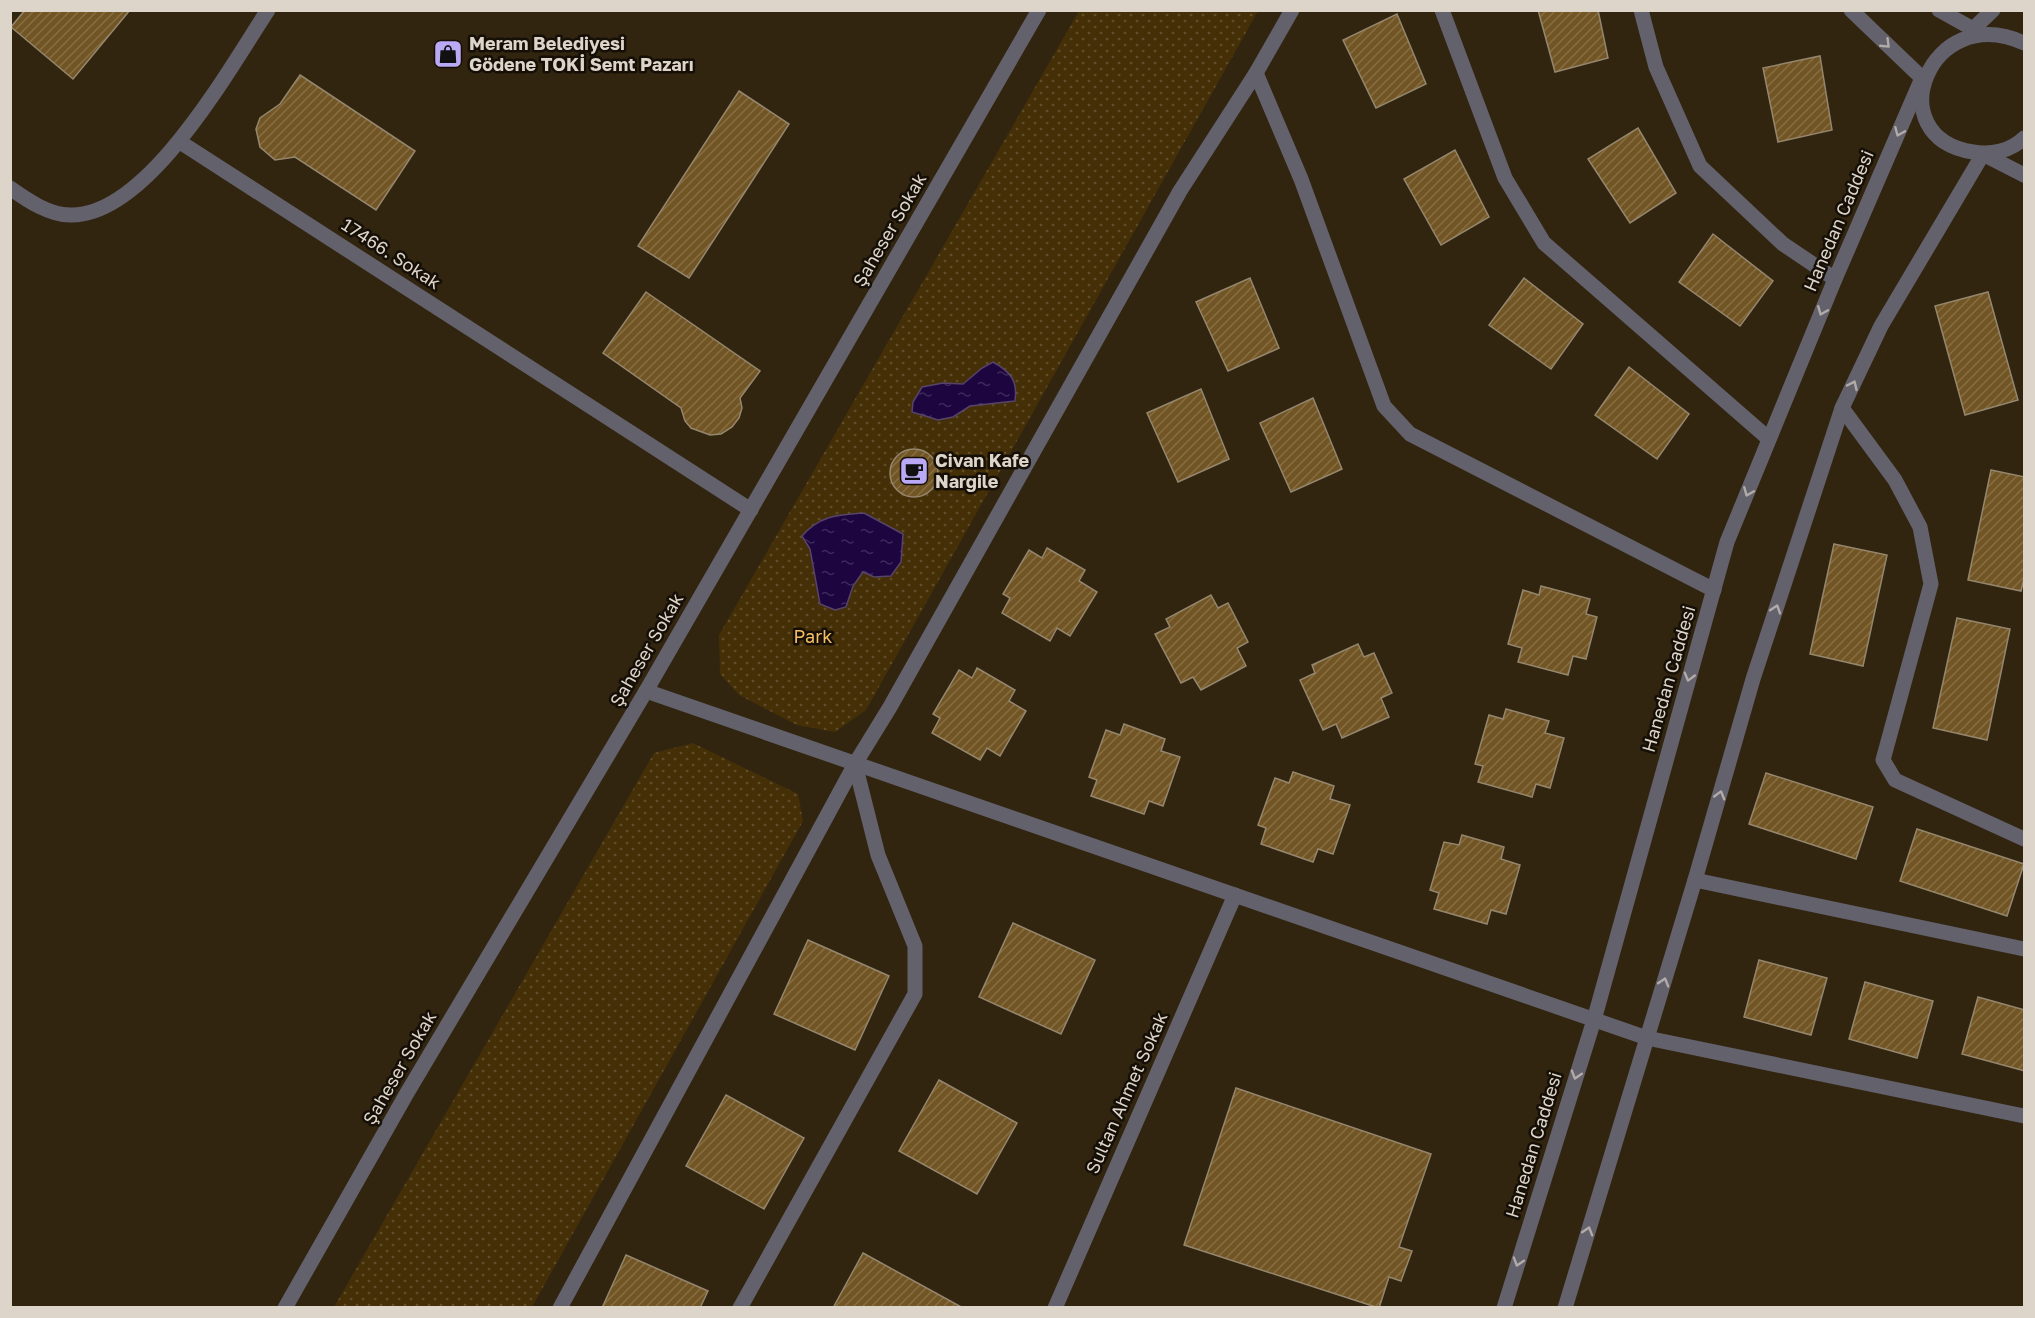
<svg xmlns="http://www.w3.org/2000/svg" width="2035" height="1318" font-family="'Golos Text',sans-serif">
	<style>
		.green { fill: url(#green-dots) }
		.water { fill: url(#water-ripples); stroke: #574469; stroke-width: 1.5 }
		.building { fill: url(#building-hatch); stroke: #95866e; stroke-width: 1.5 }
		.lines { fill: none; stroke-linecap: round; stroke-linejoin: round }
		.minor { stroke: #63616c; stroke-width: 15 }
		.oneway { stroke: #b2aca8 }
		.labels { text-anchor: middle; stroke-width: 5; stroke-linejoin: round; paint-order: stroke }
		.poi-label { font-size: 18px; font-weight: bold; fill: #ddd5c9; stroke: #150f07; text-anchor: start }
		.street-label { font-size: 18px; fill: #ddd5c9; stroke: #150f07 }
		.park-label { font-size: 18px; fill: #f5bf65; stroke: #150f07 }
	</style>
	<defs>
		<pattern id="green-dots" width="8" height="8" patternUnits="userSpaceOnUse" patternTransform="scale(1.5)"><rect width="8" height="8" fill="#452f07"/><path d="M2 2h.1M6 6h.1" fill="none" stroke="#5f4c2a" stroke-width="1.8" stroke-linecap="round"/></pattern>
		<pattern id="water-ripples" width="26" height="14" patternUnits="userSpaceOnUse" patternTransform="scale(1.5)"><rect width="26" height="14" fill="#1d0640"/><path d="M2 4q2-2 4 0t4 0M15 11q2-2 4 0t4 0" fill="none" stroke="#3d295a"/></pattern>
		<pattern id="building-hatch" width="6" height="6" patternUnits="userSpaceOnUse" patternTransform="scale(1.5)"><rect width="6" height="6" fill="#725524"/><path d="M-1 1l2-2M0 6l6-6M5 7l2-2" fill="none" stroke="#866d42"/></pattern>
	</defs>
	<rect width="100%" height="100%" fill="#312510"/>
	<g class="green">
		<path d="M1079 11H1258L866 710 835 732 797 725 739 695 720 674 719 635Z"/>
		<path d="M693 743 798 794 803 821 532 1307H334L654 753Z"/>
	</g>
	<g class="water">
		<path d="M993 362C1011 372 1018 381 1015 401L970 406 953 417 938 420 912 412 913 402 922 387 943 383 963 384 982 368Z"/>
		<path d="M864 513 903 534 901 562 891 576 874 577 863 572 853 586 846 607 835 610 820 604 810 549 802 536C820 515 838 515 864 513Z"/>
	</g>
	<g class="building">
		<path d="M25 10H130L73 79 11 27Z"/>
		<path d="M1538 10H1598L1608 58 1555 72Z"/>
		<path d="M1397 14 1426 84 1376 108 1343 40Z"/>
		<path d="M1820 56 1832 130 1778 142 1763 68Z"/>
		<path d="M300 75 415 151 376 210 295 157 275 160 260 147 256 129 260 118 280 104Z"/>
		<path d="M739 91 789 124 689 278 638 246Z"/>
		<path d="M1638 128 1676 193 1630 223 1588 159Z"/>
		<path d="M1455 150 1489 217 1441 245 1404 179Z"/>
		<path d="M1713 234 1773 281 1740 326 1679 282Z"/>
		<path d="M1250 278 1279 348 1228 371 1196 302Z"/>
		<path d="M1524 278 1583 324 1551 369 1489 325Z"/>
		<path d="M646 292 760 371 740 398 742 408 739 418 732 427 721 434 710 435 691 428 685 421 681 408 603 353Z"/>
		<path d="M1988 292 2018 400 1965 415 1935 306Z"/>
		<path d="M1629 367 1689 414 1657 459 1595 415Z"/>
		<path d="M1201 389 1229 459 1178 482 1147 413Z"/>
		<path d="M1313 398 1342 469 1291 492 1260 423Z"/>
		<circle cx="914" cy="473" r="24"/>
		<path d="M1991 470 2025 477V575L2021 591 1968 580Z"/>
		<path d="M1834 544 1887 555 1863 666 1810 654Z"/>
		<path d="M1047 548 1085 570 1079 581 1097 592 1070 636 1057 628 1050 641 1002 613 1010 598 1003 594 1029 550 1042 558Z"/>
		<path d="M1541 586 1590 599 1586 614 1597 617 1586 659 1573 656 1568 675 1518 662 1522 648 1508 644 1523 590 1539 595Z"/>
		<path d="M1211 595 1218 608 1228 603 1248 642 1237 648 1246 666 1201 690 1193 677 1181 683 1155 634 1170 627 1166 619Z"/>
		<path d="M1957 618 2010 629 1987 740 1933 728Z"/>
		<path d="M1358 644 1364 657 1374 653 1392 693 1381 698 1389 717 1342 738 1336 724 1323 730 1300 680 1315 673 1312 665Z"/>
		<path d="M977 668 1015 690 1009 701 1026 711 1000 756 987 748 980 760 932 733 940 718 933 714 959 670 972 678Z"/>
		<path d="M1506 709 1549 721 1545 733 1564 738 1550 788 1536 784 1532 797 1478 782 1483 766 1475 764 1489 715 1503 719Z"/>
		<path d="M1124 724 1165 739 1161 751 1180 757 1163 806 1149 801 1144 814 1091 796 1097 780 1089 777 1106 730 1120 735Z"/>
		<path d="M1293 772 1334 786 1330 799 1350 805 1333 854 1318 849 1313 862 1261 844 1266 828 1258 825 1275 778 1289 783Z"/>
		<path d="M1766 773 1873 807 1856 859 1749 824Z"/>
		<path d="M1917 829 2024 864 2007 916 1900 881Z"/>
		<path d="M1462 835 1504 847 1501 859 1520 865 1506 914 1491 910 1487 924 1434 909 1439 893 1430 890 1444 842 1459 845Z"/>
		<path d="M1013 923 1095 960 1061 1034 979 997Z"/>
		<path d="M808 940 889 976 855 1050 774 1014Z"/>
		<path d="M1759 960 1827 978 1811 1035 1744 1017Z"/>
		<path d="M1865 982 1933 1001 1917 1058 1849 1039Z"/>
		<path d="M1978 997 2025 1010V1071L1962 1054Z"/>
		<path d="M939 1080 1017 1123 977 1194 899 1151Z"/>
		<path d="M1236 1088 1431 1154 1399 1247 1412 1251 1401 1281 1389 1277 1379 1308 1184 1245Z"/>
		<path d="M726 1095 804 1138 764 1209 686 1166Z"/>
		<path d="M863 1253 963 1308H833Z"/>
		<path d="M626 1255 708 1291 700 1308H602Z"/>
	</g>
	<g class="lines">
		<g class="minor">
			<path d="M1442 10 1505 178 1544 243 1769 439"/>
			<path d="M1641 10 1656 67 1700 166 1783 244 1835 279"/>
			<path d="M1851 10 1922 78"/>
			<path d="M1939 10 1973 29"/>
			<path d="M1973 29 1993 10"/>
			<path d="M2024 43C1929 0 1877 137 1973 152 1991 155 2011 151 2024 138"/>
			<path d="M1256 73 1301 179 1384 406 1410 434 1714 590"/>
			<path d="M180 142 751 510"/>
			<path d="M1983 154 2024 175"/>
			<path d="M10 188C27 200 50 216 72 215 149 214 229 69 268 10"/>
			<path d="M1842 408 1895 480 1920 527 1931 584 1883 760 1895 780 2024 839"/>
			<path d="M646 691 1647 1038 2024 1116"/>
			<path d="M1695 880 2024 949"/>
			<path d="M285 1308 407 1093 646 691 1039 10"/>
			<path d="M560 1308 855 764 890 707 1180 191 1256 73 1292 10"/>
			<path d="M740 1308 915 994V946L878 855 855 764"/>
			<path d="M1055 1308 1235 895"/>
			<path d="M1504 1308 1594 1020 1727 542 1835 279 1922 78"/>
			<path d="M1565 1308 1695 880 1753 679 1842 408 1881 326 1983 154"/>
		</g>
	</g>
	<defs><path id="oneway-chevron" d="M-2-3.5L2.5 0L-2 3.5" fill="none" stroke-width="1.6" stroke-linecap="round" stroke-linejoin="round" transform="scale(1.5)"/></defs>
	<g class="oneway">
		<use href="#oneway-chevron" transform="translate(1886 44) rotate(44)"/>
		<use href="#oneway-chevron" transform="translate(1899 132) rotate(113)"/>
		<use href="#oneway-chevron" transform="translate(1822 311) rotate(112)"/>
		<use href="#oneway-chevron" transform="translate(1853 385) rotate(-65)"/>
		<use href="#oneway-chevron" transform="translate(1748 492) rotate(112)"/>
		<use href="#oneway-chevron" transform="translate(1776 609) rotate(-72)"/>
		<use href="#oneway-chevron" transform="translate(1689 677) rotate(106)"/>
		<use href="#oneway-chevron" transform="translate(1720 795) rotate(-74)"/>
		<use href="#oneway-chevron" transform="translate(1664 982) rotate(-73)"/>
		<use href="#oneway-chevron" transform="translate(1576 1075) rotate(107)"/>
		<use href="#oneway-chevron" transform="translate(1588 1231) rotate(-73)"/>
		<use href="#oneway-chevron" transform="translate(1518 1262) rotate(107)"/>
	</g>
	<defs>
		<g id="shop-square" transform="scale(1.5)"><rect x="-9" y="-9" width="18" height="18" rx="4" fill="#baaaf6" stroke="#150f07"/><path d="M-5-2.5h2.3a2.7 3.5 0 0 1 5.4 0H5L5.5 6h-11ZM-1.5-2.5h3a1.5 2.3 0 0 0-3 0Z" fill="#111"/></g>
		<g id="cafe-square" transform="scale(1.5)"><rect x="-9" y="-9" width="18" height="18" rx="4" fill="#baaaf6" stroke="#150f07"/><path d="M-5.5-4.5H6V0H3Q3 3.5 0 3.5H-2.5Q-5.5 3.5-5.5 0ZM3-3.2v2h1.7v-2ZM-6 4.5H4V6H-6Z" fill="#111"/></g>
	</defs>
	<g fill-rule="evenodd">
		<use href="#shop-square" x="448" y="54"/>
		<use href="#cafe-square" x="914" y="471"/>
	</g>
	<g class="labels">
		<g class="poi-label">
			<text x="469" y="50">Meram Belediyesi<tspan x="469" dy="21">Gödene TOKİ Semt Pazarı</tspan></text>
			<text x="935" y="467">Civan Kafe<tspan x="935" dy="21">Nargile</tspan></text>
		</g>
		<g class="street-label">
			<text transform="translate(1839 221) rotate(-67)" y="6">Hanedan Caddesi</text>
			<text transform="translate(890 230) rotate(-60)" y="6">Şaheser Sokak</text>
			<text transform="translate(391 254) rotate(33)" y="6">17466. Sokak</text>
			<text transform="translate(647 650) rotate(-60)" y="6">Şaheser Sokak</text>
			<text transform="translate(1669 679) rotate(-74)" y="6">Hanedan Caddesi</text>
			<text transform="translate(400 1068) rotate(-60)" y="6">Şaheser Sokak</text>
			<text transform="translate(1127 1093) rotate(-66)" y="6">Sultan Ahmet Sokak</text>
			<text transform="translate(1534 1145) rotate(-73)" y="6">Hanedan Caddesi</text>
		</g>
		<g class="park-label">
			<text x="813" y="643">Park</text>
		</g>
	</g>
	<rect width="2035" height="1318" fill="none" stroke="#ddd5c9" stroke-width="24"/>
</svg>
